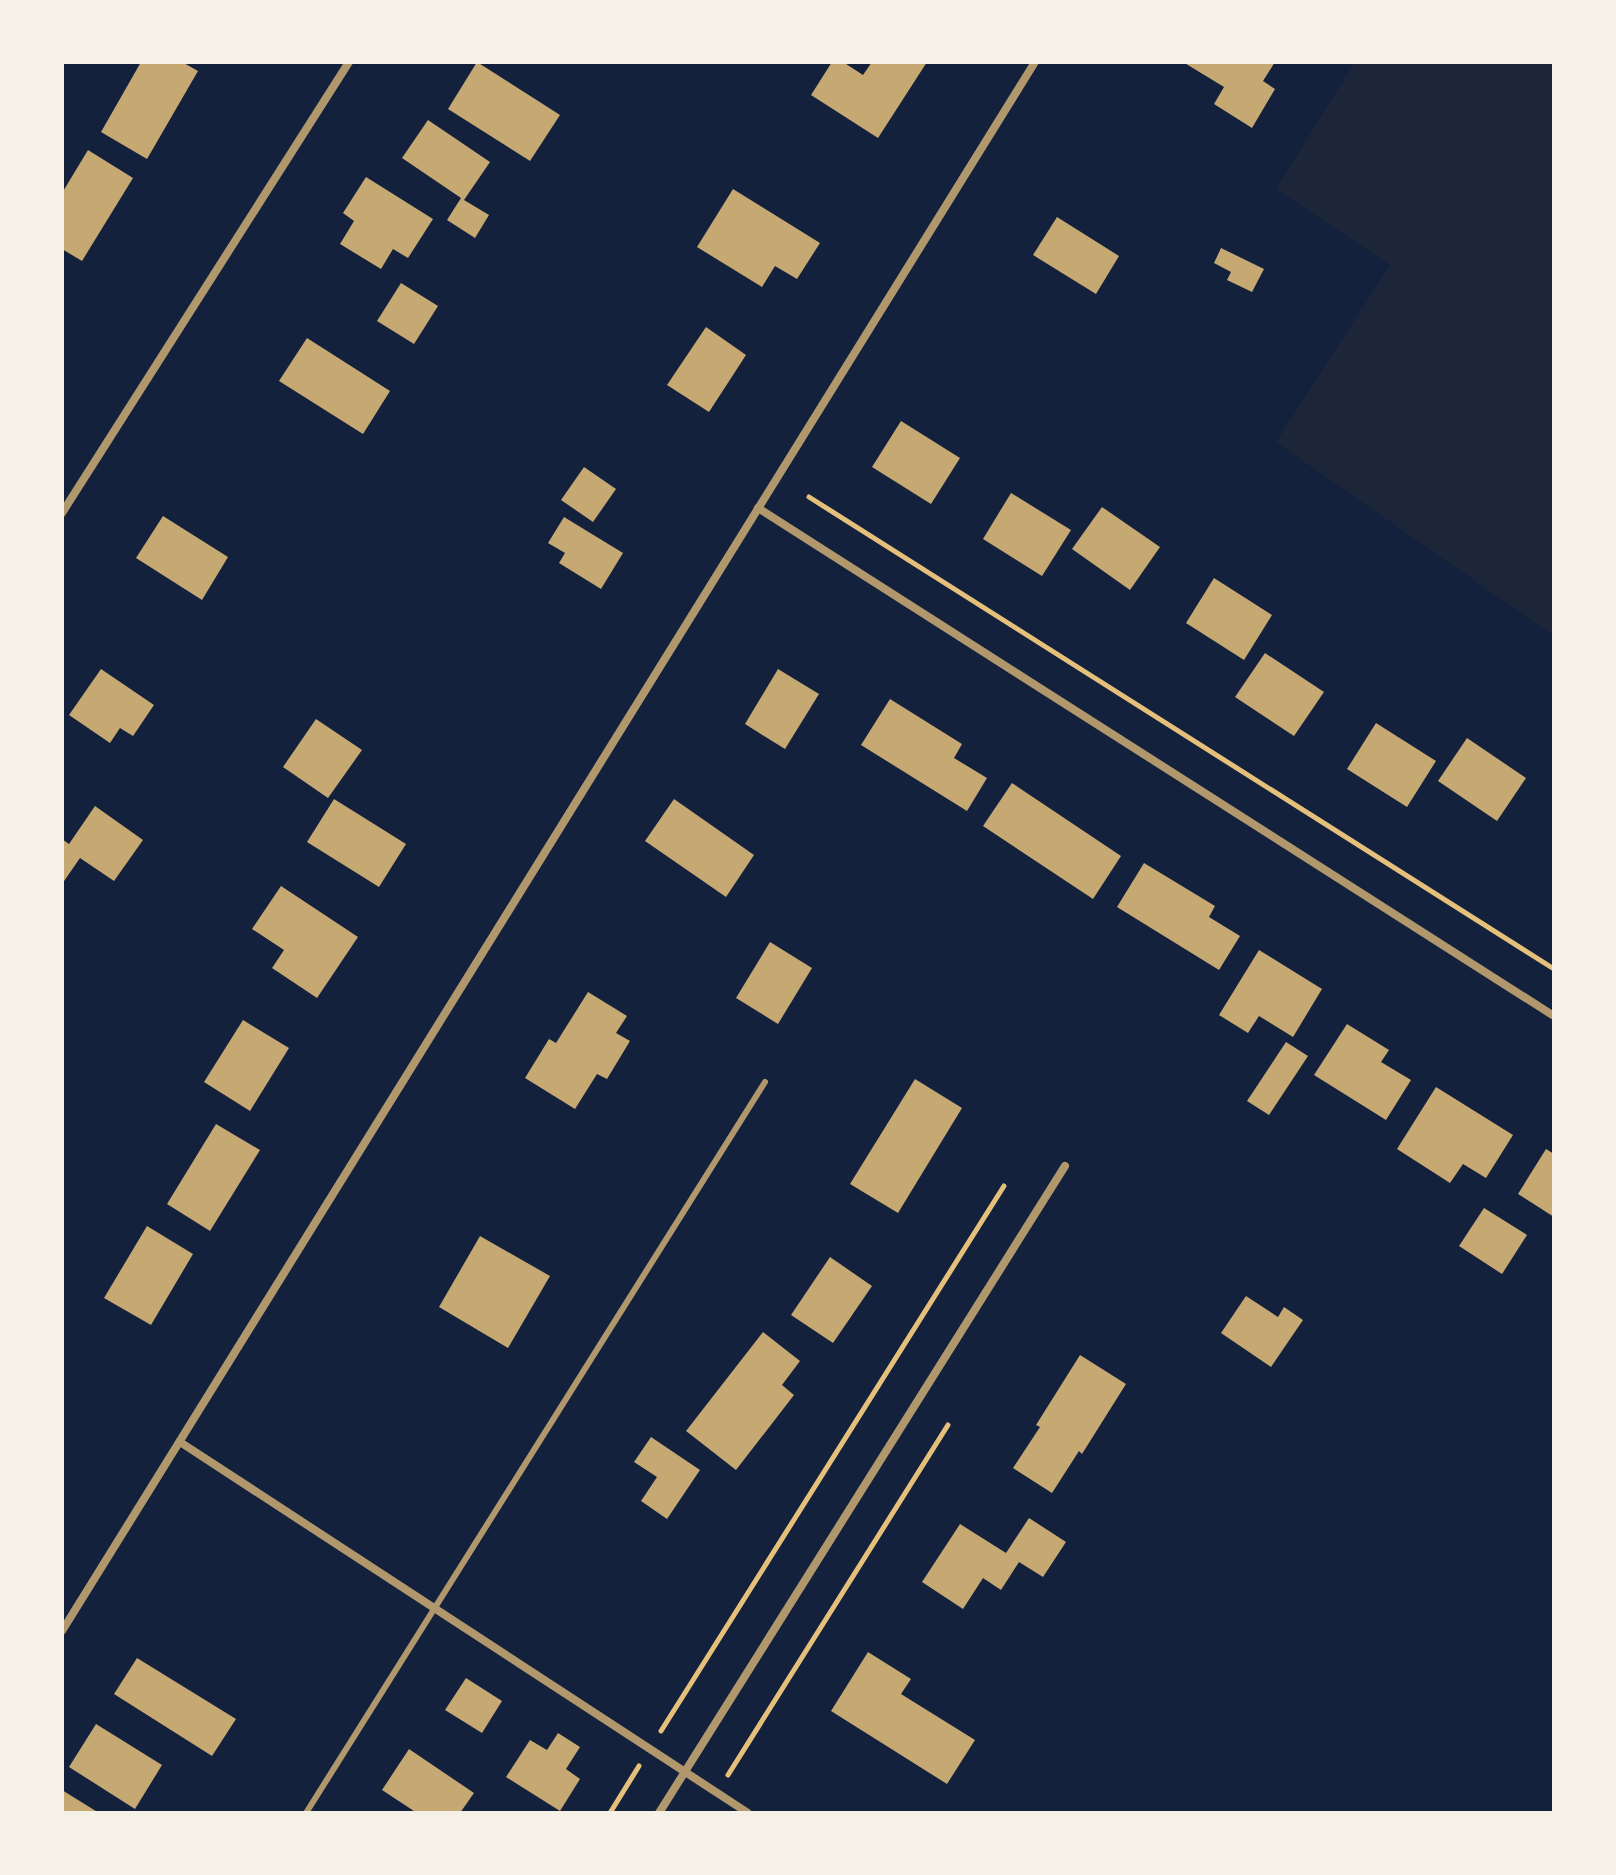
<svg xmlns="http://www.w3.org/2000/svg" width="1616" height="1875" font-family="'Roboto Condensed',sans-serif">
	<style>
		.green { fill: #1d2539 }
		.building { fill: #c6a872 }
		.lines { fill: none; stroke-linecap: round; stroke-linejoin: round }
		.path { stroke: #e5c07b; stroke-width: 5 }
		.service { stroke: #b1986c; stroke-width: 6 }
		.minor { stroke: #b1986c; stroke-width: 8 }
	</style>
	<rect width="100%" height="100%" fill="#14213d"/>
	<path class="green" d="M1355 62H1554V636L1276 442 1390 265 1276 189Z"/>
	<g class="building">
		<path d="M141 62H182L198 71 147 159 101 132Z"/>
		<path d="M477 62 560 115 530 161 448 109Z"/>
		<path d="M832 62H843L863 75 872 62H927L878 138 811 95Z"/>
		<path d="M1183 62H1275L1263 81 1275 89 1252 128 1214 104 1224 87Z"/>
		<path d="M428 120 490 162 464 200 489 215 475 238 447 220 461 198 402 158Z"/>
		<path d="M88 150 133 178 82 261 62 249V193Z"/>
		<path d="M366 177 433 219 408 258 393 249 381 269 340 244 354 221 343 213Z"/>
		<path d="M733 189 820 243 797 279 775 266 762 287 697 247Z"/>
		<path d="M1057 217 1119 256 1096 294 1033 255Z"/>
		<path d="M1221 248 1264 269 1252 292 1227 280 1231 272 1214 263Z"/>
		<path d="M401 283 438 306 414 344 377 321Z"/>
		<path d="M706 327 746 355 709 412 667 385Z"/>
		<path d="M307 338 390 391 363 434 279 381Z"/>
		<path d="M901 421 960 458 931 504 872 467Z"/>
		<path d="M584 467 616 489 593 522 561 500Z"/>
		<path d="M1011 493 1071 530 1042 576 983 539Z"/>
		<path d="M1102 507 1160 547 1130 590 1072 549Z"/>
		<path d="M163 516 228 557 202 600 136 558Z"/>
		<path d="M564 517 623 553 601 589 559 563 565 553 548 543Z"/>
		<path d="M1214 578 1272 615 1244 660 1186 623Z"/>
		<path d="M1265 653 1324 692 1294 736 1235 697Z"/>
		<path d="M101 669 154 705 133 736 120 728 110 743 69 715Z"/>
		<path d="M778 669 819 694 785 749 745 724Z"/>
		<path d="M890 699 962 744 954 758 987 778 967 811 861 745Z"/>
		<path d="M316 719 362 750 328 798 283 767Z"/>
		<path d="M1376 723 1436 761 1407 807 1347 769Z"/>
		<path d="M1467 738 1526 778 1497 821 1438 781Z"/>
		<path d="M1012 783 1121 856 1093 899 983 826Z"/>
		<path d="M334 799 406 844 379 887 307 842Z"/>
		<path d="M674 799 754 855 726 897 645 841Z"/>
		<path d="M95 806 143 840 114 881 80 858 62 884V839L69 844Z"/>
		<path d="M1144 863 1215 906 1209 917 1240 936 1219 970 1117 907Z"/>
		<path d="M281 886 358 937 317 998 272 968 284 950 252 929Z"/>
		<path d="M770 942 812 968 778 1024 736 998Z"/>
		<path d="M1259 950 1322 989 1293 1037 1259 1016 1248 1033 1219 1015Z"/>
		<path d="M588 992 627 1016 616 1033 630 1041 607 1079 597 1074 575 1109 525 1078 549 1039 556 1043Z"/>
		<path d="M243 1020 289 1048 250 1111 204 1082Z"/>
		<path d="M1347 1024 1389 1050 1381 1062 1411 1080 1386 1120 1314 1075Z"/>
		<path d="M1286 1042 1308 1056 1269 1115 1247 1101Z"/>
		<path d="M915 1079 962 1108 898 1213 850 1184Z"/>
		<path d="M1436 1087 1513 1135 1486 1178 1463 1164 1450 1183 1397 1149Z"/>
		<path d="M216 1124 260 1150 210 1231 167 1204Z"/>
		<path d="M1546 1149 1554 1154V1217L1518 1194Z"/>
		<path d="M1484 1208 1527 1235 1502 1274 1459 1246Z"/>
		<path d="M147 1226 193 1254 151 1325 104 1298Z"/>
		<path d="M480 1236 550 1276 508 1348 439 1307Z"/>
		<path d="M830 1257 872 1286 833 1343 791 1315Z"/>
		<path d="M1246 1296 1278 1317 1284 1307 1303 1320 1271 1367 1221 1333Z"/>
		<path d="M763 1332 800 1361 782 1385 794 1395 736 1470 686 1431Z"/>
		<path d="M1080 1355 1126 1384 1082 1454 1079 1451 1052 1493 1013 1468 1040 1427 1036 1425Z"/>
		<path d="M651 1437 700 1470 667 1519 641 1501 657 1477 634 1462Z"/>
		<path d="M1029 1518 1066 1542 1043 1577 1019 1562 1001 1590 983 1578 963 1609 922 1582 960 1524 1006 1553Z"/>
		<path d="M868 1652 911 1679 901 1694 975 1740 947 1784 831 1711Z"/>
		<path d="M137 1658 236 1719 212 1756 114 1694Z"/>
		<path d="M466 1678 502 1701 482 1733 445 1710Z"/>
		<path d="M96 1724 162 1765 135 1809 69 1767Z"/>
		<path d="M558 1733 580 1747 566 1769 580 1779 560 1811 506 1777 530 1740 547 1750Z"/>
		<path d="M409 1749 474 1793 460 1813H417L382 1790Z"/>
		<path d="M62 1790 99 1813H62Z"/>
	</g>
	<g class="lines">
		<g class="path">
			<path d="M809 497 1554 969"/>
			<path d="M661 1731 1004 1186"/>
			<path d="M728 1775 948 1425"/>
			<path d="M610 1813 639 1766"/>
		</g>
		<path class="service" d="M306 1813 765 1082"/>
		<g class="minor">
			<path d="M758 508 1554 1016"/>
			<path d="M62 513 349 62"/>
			<path d="M180 1442 748 1813"/>
			<path d="M62 1631 1035 62"/>
			<path d="M659 1813 1065 1166"/>
		</g>
	</g>
	<rect width="1616" height="1875" fill="none" stroke="#f6f1e7" stroke-width="128"/>
</svg>
